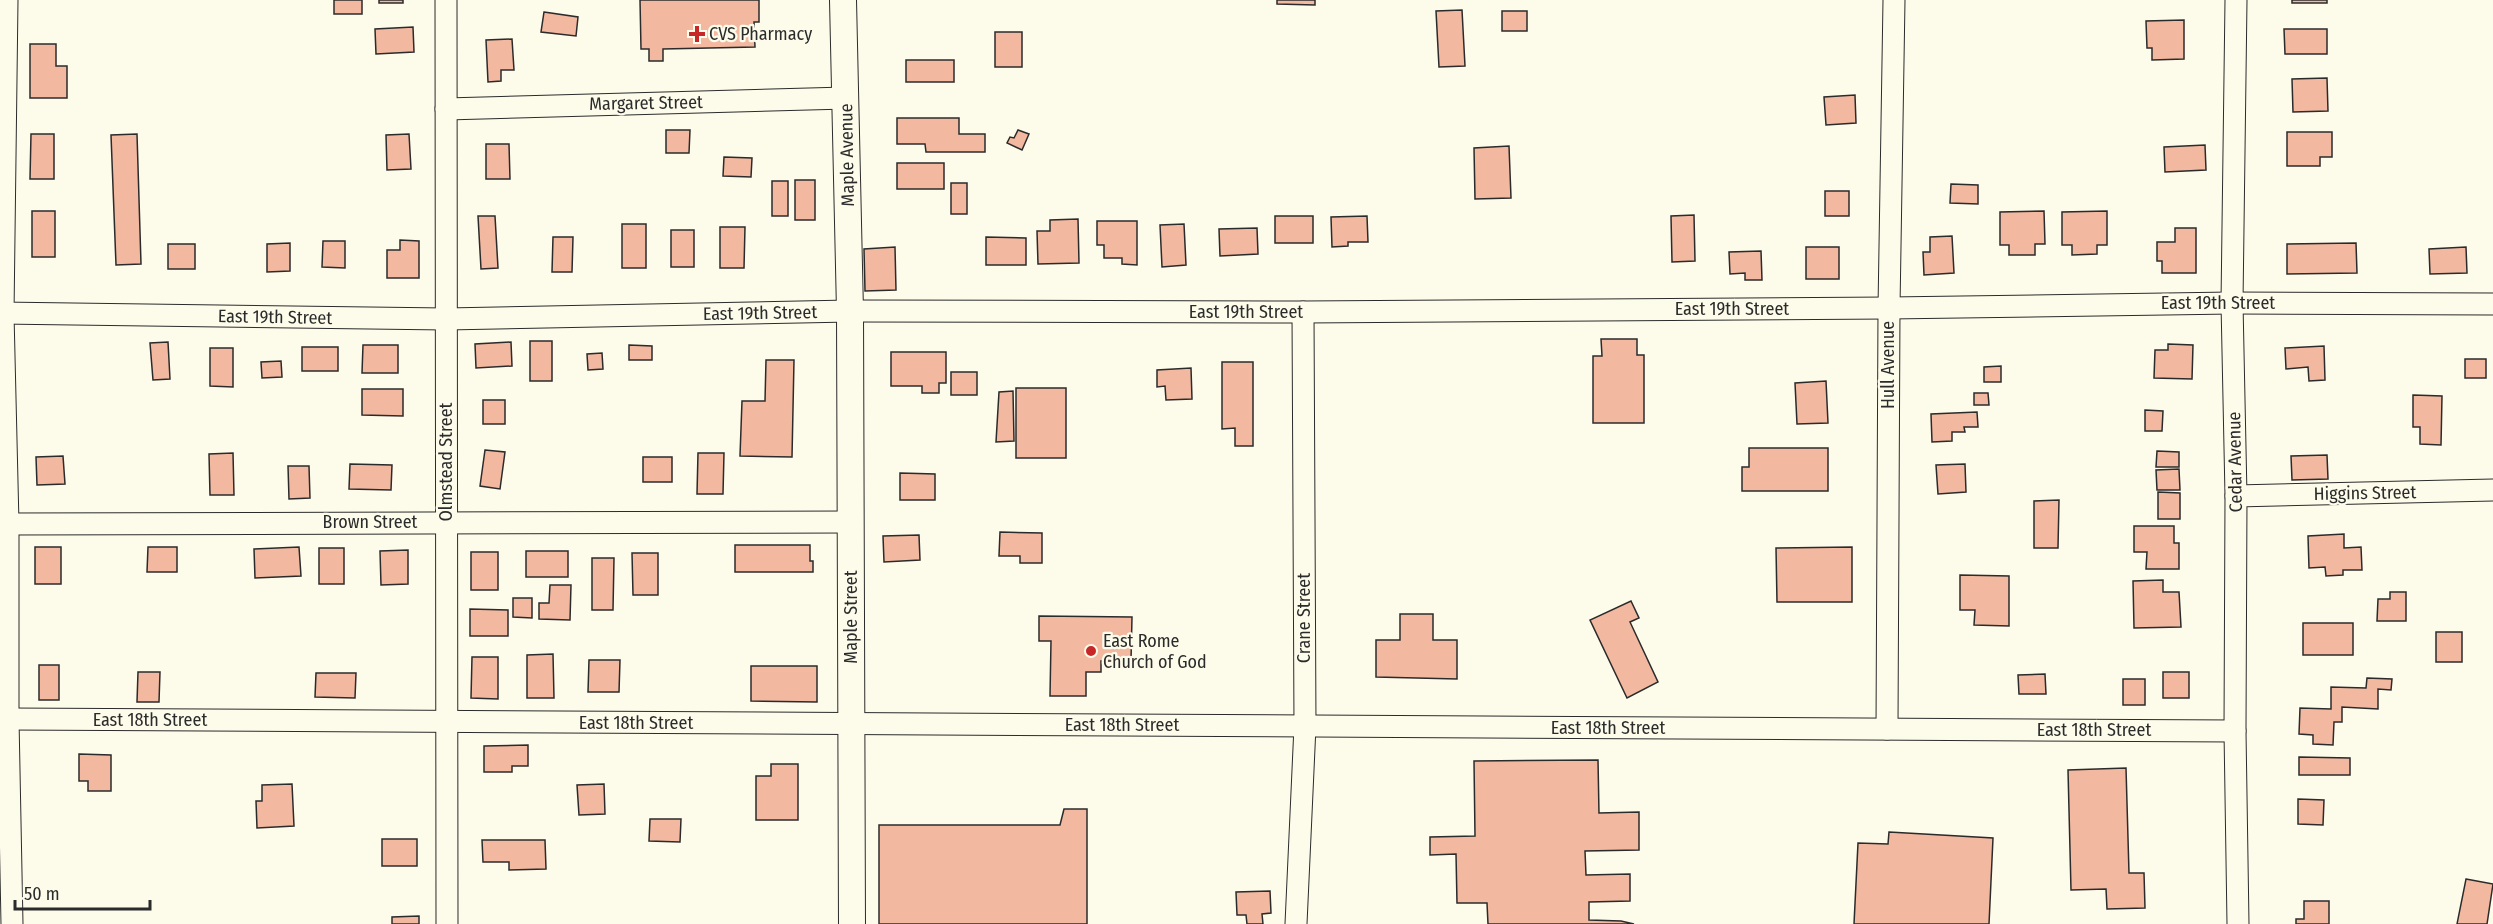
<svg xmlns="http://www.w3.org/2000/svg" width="2493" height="924" font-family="'Fira Sans Condensed',sans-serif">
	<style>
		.building { fill: #f2b8a0; stroke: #2b2b2b; stroke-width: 1.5 }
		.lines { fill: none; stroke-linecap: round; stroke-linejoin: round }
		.minor-casing { stroke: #2b2b2b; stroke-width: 23 }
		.major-casing { stroke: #2b2b2b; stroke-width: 28 }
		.minor { stroke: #fdfbea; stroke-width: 21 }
		.major { stroke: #fdfbea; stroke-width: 26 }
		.poi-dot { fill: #c62828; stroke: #fdfbea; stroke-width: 2 }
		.labels { text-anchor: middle; stroke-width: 4.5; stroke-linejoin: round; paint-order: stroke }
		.poi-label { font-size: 18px; fill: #2b2b2b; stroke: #fdfbea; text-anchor: start }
		.street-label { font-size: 18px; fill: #2b2b2b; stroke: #fdfbea }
	</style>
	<rect width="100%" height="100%" fill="#fdfbea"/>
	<g class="building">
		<rect x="334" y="0" width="28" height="14"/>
		<rect x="379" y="0" width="24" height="3"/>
		<path d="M640 0H759V22H754L755 47 663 49V61H649V49H641Z"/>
		<path d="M1277 0H1315V5L1277 4Z"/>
		<rect x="2292" y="0" width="35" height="3"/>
		<path d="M1462 10 1465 66 1439 67 1436 11Z"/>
		<rect x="1502" y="11" width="25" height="20"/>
		<path d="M544 12 578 17 576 36 541 32Z"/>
		<path d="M2184 20V59L2152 60V48H2147L2146 21Z"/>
		<path d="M413 27 414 52 376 54 375 29Z"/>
		<path d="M2284 29H2327V54H2285Z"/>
		<rect x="995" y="32" width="27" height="35"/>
		<path d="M512 39 514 70H501V81L488 82 486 40Z"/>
		<path d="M30 44H56V66H67V98H30Z"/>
		<rect x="906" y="60" width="48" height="22"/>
		<path d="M2327 78 2328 111 2293 112 2292 79Z"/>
		<path d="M1855 95 1856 123 1826 125 1824 97Z"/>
		<path d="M897 118H959V134H985V152H926L925 144H897Z"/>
		<path d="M666 130H690L689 153H666Z"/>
		<path d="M1018 130 1029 134 1022 150 1007 143 1010 137 1014 138Z"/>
		<path d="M2287 132H2332V157H2320V166H2287Z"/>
		<path d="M31 134H54V179H30Z"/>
		<path d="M137 134 141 264 116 265 111 135Z"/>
		<path d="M409 134 411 169 387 170 386 135Z"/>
		<path d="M486 144H509L510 179H486Z"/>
		<path d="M2205 145 2206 170 2165 172 2164 147Z"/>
		<path d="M1509 146 1511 198 1475 199 1474 148Z"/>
		<path d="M724 157 752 158 751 177 723 176Z"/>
		<rect x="897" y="163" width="47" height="26"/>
		<rect x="795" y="180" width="20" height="40"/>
		<rect x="772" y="181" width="16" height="35"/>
		<rect x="951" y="183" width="16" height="31"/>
		<path d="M1951 184 1978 185V204L1950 203Z"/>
		<rect x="1825" y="191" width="24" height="25"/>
		<rect x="32" y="211" width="23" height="46"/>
		<path d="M2044 211 2045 244H2035V255H2009V245H2000V212Z"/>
		<path d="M2107 211V245H2097V254L2072 255V245H2062V212Z"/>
		<path d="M1694 215 1695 261 1672 262 1671 216Z"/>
		<path d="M478 216H495L498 268 481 269Z"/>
		<rect x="1275" y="216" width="38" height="27"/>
		<path d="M1367 216 1368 242H1348V246L1332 247 1331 217Z"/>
		<path d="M1078 219 1079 263 1038 264 1037 231H1050V220Z"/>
		<path d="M1097 221H1137V265L1122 264V258H1104V245H1097Z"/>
		<rect x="622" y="224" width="24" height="44"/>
		<path d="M1184 224 1186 265 1162 267 1160 225Z"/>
		<path d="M720 227H745L744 268H720Z"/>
		<path d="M1257 228 1258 254 1220 256 1219 229Z"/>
		<path d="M2175 228H2196V273H2162V261H2157V242H2175Z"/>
		<rect x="671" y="230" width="23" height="37"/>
		<path d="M1952 236 1954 273 1924 275 1923 252H1930V237Z"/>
		<path d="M553 237H573L572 272H552Z"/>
		<path d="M986 237 1026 238V265H986Z"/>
		<path d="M400 240 419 241V278H387V250H400Z"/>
		<path d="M323 241H345V268L322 267Z"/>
		<path d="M290 243V271L267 272V244Z"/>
		<path d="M2356 243 2357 273 2287 274V244Z"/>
		<rect x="168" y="244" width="27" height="25"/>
		<path d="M895 247 896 290 865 291 864 249Z"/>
		<rect x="1806" y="247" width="33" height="32"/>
		<path d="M2466 247 2467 273 2430 274 2429 249Z"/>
		<path d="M1761 251 1762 280H1745V273L1730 274 1729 252Z"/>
		<path d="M1601 339H1637V355H1644V423H1593V356H1602Z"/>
		<rect x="530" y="341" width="22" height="40"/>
		<path d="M168 342 170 379 153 380 150 343Z"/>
		<path d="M511 342 512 366 476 368 475 344Z"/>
		<path d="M2168 344 2193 345 2192 379 2154 378 2155 350H2168Z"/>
		<path d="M363 345H398V373H362Z"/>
		<path d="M629 345 652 346V360H629Z"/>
		<path d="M2324 346 2325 380 2309 381 2308 367 2286 369 2285 348Z"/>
		<rect x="302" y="347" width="36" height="24"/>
		<path d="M210 348H233V387L210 386Z"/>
		<path d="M891 352H946V383H939V393H922V386H891Z"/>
		<path d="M602 353 603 369 588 370 587 354Z"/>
		<rect x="2465" y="359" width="21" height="19"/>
		<path d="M766 360H794L792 457 740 456 742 401H765Z"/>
		<path d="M281 361 282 377 262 378 261 362Z"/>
		<path d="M1222 362H1253V446H1235V428L1222 429Z"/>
		<path d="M2001 366V382H1984V367Z"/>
		<path d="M1191 368 1192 399 1166 400 1165 386 1157 387V370Z"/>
		<rect x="951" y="372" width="26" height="23"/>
		<path d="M1826 381 1828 423 1797 424 1795 383Z"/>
		<rect x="1016" y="388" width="50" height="70"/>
		<path d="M362 389H403V416L362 415Z"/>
		<path d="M1013 391 1014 441 996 442 999 392Z"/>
		<path d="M1974 393H1988L1989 405H1974Z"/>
		<path d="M2413 395 2442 396 2441 445 2420 444V427H2413Z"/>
		<rect x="483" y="400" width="22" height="24"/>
		<path d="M2145 410 2163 411 2162 431H2145Z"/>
		<path d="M1977 412 1978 427H1964L1965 432H1952V441L1932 442 1931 414Z"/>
		<path d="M1749 448H1828V491H1742V467H1749Z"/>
		<path d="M485 450 505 452 500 489 480 486Z"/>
		<path d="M2157 451 2179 452V467H2156Z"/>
		<path d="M233 453 234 495H210L209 454Z"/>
		<path d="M698 453H724L723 494H697Z"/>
		<path d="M2327 455 2328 479 2292 480 2291 456Z"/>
		<path d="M63 456 65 484 37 485 36 457Z"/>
		<rect x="643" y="457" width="29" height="25"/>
		<path d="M350 464 392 465 391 490 349 489Z"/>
		<path d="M1965 464 1966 492 1938 494 1936 465Z"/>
		<path d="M288 466H309L310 498 289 499Z"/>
		<path d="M2179 469 2180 490H2157L2156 470Z"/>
		<path d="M900 473 935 474V500H900Z"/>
		<path d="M2158 492 2180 493V519H2158Z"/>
		<path d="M2059 500 2058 548H2034V501Z"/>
		<path d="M2134 526H2174V543H2179V569H2146L2147 552H2134Z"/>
		<path d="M1000 532 1042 533V563H1020V556H999Z"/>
		<path d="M2344 534V548L2361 547 2362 570H2343V575L2326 576 2325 567 2309 568 2308 536Z"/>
		<path d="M919 535 920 560 884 562 883 536Z"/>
		<path d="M735 545H810V561H813V572H735Z"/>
		<rect x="35" y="547" width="26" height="37"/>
		<path d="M148 547H177V572H147Z"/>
		<path d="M299 547 301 576 255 578 254 549Z"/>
		<path d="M1852 547V602H1777L1776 548Z"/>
		<rect x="319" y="548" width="25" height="36"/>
		<path d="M408 550V584L381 585 380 551Z"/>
		<rect x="526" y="551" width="42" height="26"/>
		<rect x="471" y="552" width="27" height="38"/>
		<path d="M632 553H658V595H633Z"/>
		<path d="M592 558H614L613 610H592Z"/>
		<path d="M1960 575 2009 576V626L1974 625 1975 610H1960Z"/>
		<path d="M2163 580V592H2179L2181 627 2134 628 2133 581Z"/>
		<path d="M550 585H571L570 620 539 619V603H549Z"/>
		<path d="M2390 592H2406V621H2377L2378 599H2390Z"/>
		<path d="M513 598H532V618L513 617Z"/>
		<path d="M1631 601 1639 618 1630 622 1658 682 1627 698 1590 620Z"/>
		<path d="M470 609 508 610V636H470Z"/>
		<path d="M1400 614H1433V640H1457V679L1376 677V640H1400Z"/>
		<path d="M1039 616 1132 617 1131 661H1101V672H1086V696H1050L1051 641H1039Z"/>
		<rect x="2303" y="623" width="50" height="32"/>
		<rect x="2436" y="632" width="26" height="30"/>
		<path d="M553 654 554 698H527V655Z"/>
		<path d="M472 657H498V699L471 698Z"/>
		<path d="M589 660H620L619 692H588Z"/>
		<rect x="39" y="665" width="20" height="35"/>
		<path d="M751 666H817V702L751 701Z"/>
		<path d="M138 672H160L159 702H137Z"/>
		<rect x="2163" y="672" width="26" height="26"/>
		<path d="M316 673H356L355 698 315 697Z"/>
		<path d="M2045 674 2046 694H2019L2018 675Z"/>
		<path d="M2367 678 2392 679 2391 690 2378 689V709L2342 707V722H2334L2333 745 2313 744V735L2299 734 2300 708 2331 709V687L2366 688Z"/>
		<rect x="2123" y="679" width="22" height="26"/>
		<path d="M528 745V766H512V772H484V746Z"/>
		<path d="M79 754 111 755V791H88V781H79Z"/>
		<path d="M2299 757 2350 758V775H2299Z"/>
		<path d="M1598 760 1599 813 1639 812V850L1585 851 1586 875 1630 874V901L1589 902V920L1621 921 1634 924H1488L1487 903H1457L1456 854 1430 855V837L1475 836 1474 761Z"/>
		<path d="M771 764H798V820H756V776H771Z"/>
		<path d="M2126 768 2129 873H2144L2145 908 2107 909 2106 889 2071 890 2068 770Z"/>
		<path d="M292 784 294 826 257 828 256 801H262V785Z"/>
		<path d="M604 784 605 814 579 815 577 785Z"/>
		<path d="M2298 799 2324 800 2323 825 2298 824Z"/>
		<path d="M1064 809H1087V924H879V825H1060Z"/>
		<path d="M650 819H681L680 842 649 841Z"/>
		<path d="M1889 832 1993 838 1989 924H1854L1858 843 1888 844Z"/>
		<rect x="382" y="839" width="35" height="27"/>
		<path d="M482 840H545L546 869 509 870V862H483Z"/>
		<path d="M2466 879 2493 884 2487 924H2457Z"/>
		<path d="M1270 891 1271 913 1262 914 1263 924H1247L1246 915H1237L1236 892Z"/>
		<path d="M2304 901H2329V924H2296V919H2304Z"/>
		<path d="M419 916V924H392V917Z"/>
	</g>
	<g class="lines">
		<g class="minor-casing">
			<g id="minor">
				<path d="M7 0 3 314 8 524V719L12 924"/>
				<path d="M446 0 447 924"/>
				<path d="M2236 0 2232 303 2236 496 2235 731 2238 924"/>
				<path d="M446 109 846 98"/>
				<path d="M0 313 446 319 850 311 1303 312 1889 308 2232 303 2493 304"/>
				<path d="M2236 496 2493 490"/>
				<path d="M0 529 8 524 850 522"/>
				<path d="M8 719 2235 731"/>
				<path d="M1887 729 1889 308 1894 0"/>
				<path d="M1296 924 1305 726 1303 312"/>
			</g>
		</g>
		<g class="major-casing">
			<path id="major" d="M843 0 850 311 852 924"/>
		</g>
		<use href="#minor" class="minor"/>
		<use href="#major" class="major"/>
	</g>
	<g class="poi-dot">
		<path d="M694 25h6v6h6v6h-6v6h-6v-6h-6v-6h6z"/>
		<circle cx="1091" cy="651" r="6"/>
	</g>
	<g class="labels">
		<g class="poi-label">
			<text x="709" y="40">CVS Pharmacy</text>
			<text x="1103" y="647">East Rome<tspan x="1103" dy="21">Church of God</tspan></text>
		</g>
		<g class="street-label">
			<text transform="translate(646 103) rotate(-1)" y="6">Margaret Street</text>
			<text transform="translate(847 155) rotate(-91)" y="6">Maple Avenue</text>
			<text x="2218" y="309">East 19th Street</text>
			<text x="1732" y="315">East 19th Street</text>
			<text x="1246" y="318">East 19th Street</text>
			<text transform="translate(760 313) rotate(-1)" y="6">East 19th Street</text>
			<text transform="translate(275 317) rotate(1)" y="6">East 19th Street</text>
			<text transform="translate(1888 365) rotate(-90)" y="6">Hull Avenue</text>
			<text transform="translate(446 462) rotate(-90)" y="6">Olmstead Street</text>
			<text transform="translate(2235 462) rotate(-91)" y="6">Cedar Avenue</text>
			<text transform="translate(2365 493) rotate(-1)" y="6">Higgins Street</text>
			<text x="370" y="528">Brown Street</text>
			<text transform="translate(851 617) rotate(-90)" y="6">Maple Street</text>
			<text transform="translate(1304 618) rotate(-90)" y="6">Crane Street</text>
			<text x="150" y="726">East 18th Street</text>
			<text x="636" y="729">East 18th Street</text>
			<text x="1122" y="731">East 18th Street</text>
			<text x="1608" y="734">East 18th Street</text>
			<text x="2094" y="736">East 18th Street</text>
		</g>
	</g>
	<path d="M15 900v9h135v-9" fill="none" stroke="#2b2b2b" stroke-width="3"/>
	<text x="24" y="900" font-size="18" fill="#2b2b2b" stroke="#fdfbea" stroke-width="4.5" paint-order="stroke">50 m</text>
</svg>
